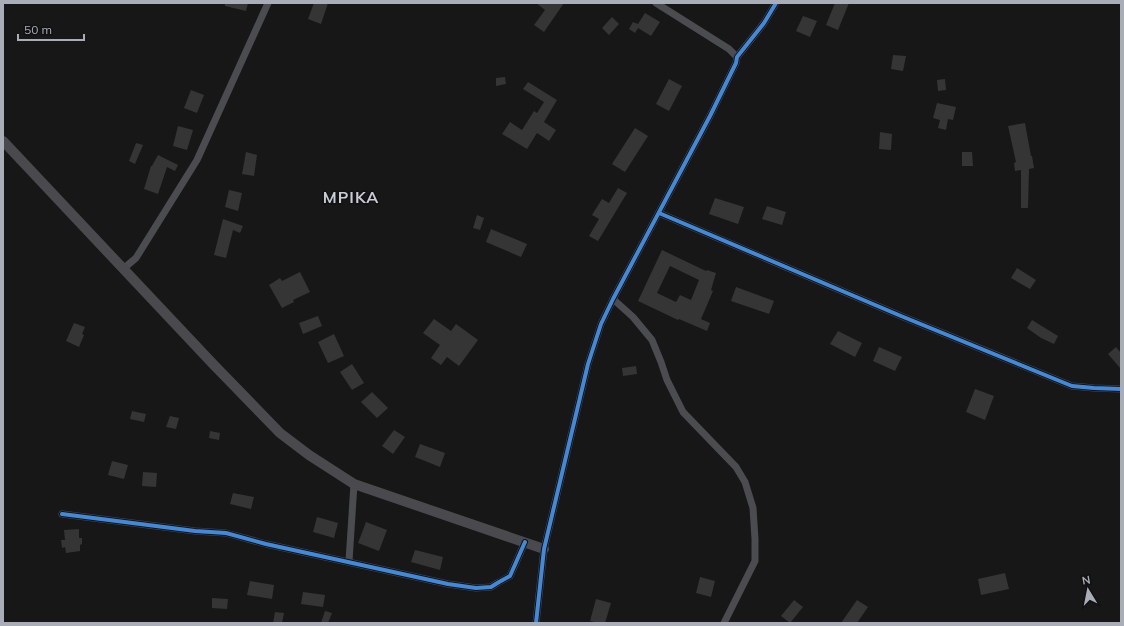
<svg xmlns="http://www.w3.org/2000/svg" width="1124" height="626" font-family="Mulish,sans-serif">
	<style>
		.building { fill: #353536; fill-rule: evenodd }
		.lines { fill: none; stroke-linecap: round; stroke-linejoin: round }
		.minor { stroke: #4b4c50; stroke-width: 7 }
		.secondary { stroke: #4a4a4e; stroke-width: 10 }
		.cycleway-casing { stroke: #111113; stroke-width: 6 }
		.cycleway { stroke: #408adc; stroke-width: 4 }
		.labels { text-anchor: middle; stroke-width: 3; stroke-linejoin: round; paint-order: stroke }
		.district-label { font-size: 16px; font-weight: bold; letter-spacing: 1px; fill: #c9ccd4; stroke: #111113 }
	</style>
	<rect width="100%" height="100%" fill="#171717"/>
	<g class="building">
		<path d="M225 3H248L246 11 225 6Z"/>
		<path d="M314 3H328L321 24 308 19Z"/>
		<path d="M536 3H564L544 32 534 25 545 10Z"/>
		<path d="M835 3H849L838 30 826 25Z"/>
		<path d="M645 13 660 22 651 36 638 28 635 33 629 29 633 22 638 24Z"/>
		<path d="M803 16 817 21 810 37 796 31Z"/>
		<path d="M612 17 619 24 609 35 602 28Z"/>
		<path d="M893 55 906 56 903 71 891 69Z"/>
		<path d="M505 77 506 84 496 86V78Z"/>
		<path d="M669 79 682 86 669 111 656 104Z"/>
		<path d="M945 79 946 90 938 91 937 80Z"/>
		<path d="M528 82 557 100 544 122 556 130 549 141 537 133 527 149 502 134 510 122 522 130 534 111 537 113 544 102 523 89Z"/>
		<path d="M191 90 204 95 197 113 184 108Z"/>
		<path d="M937 103 956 107 953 120 948 119 946 130 938 128 940 120 933 118Z"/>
		<path d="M1025 123 1031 156H1032L1034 168 1029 169 1028 208H1021V170L1015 171 1014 163 1016 162 1008 126Z"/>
		<path d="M178 126 193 130 187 150 173 146Z"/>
		<path d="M635 128 648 136 625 172 612 164Z"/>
		<path d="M880 132 892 134 891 150 879 149Z"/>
		<path d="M136 143 143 145 135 164 129 161Z"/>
		<path d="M246 152 257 155 254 176 242 174Z"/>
		<path d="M962 152H972L973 166H962Z"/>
		<path d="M158 155 178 165 175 171 167 167 158 194 144 189 151 166H152Z"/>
		<path d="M618 188 627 193 598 241 589 236 599 219 592 215 602 199 609 203Z"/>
		<path d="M229 190 242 193 238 211 225 207Z"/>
		<path d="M715 198 744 207 738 224 709 214Z"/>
		<path d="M767 206 786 212 782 225 762 219Z"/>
		<path d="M477 215 484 218 480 230 473 228Z"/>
		<path d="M223 219 243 226 240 233 233 230 226 258 214 255Z"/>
		<path d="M491 229 527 244 521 257 486 242Z"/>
		<path d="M662 250 706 271 707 270 716 273 711 290 713 291 701 319 710 323 707 331 679 319 678 320 638 301ZM670 266 699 280 691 300 680 295 676 302 657 293Z"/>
		<path d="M1017 268 1036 280 1030 289 1011 278Z"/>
		<path d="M300 272 310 292 293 300 294 302 282 308 269 285 280 278 282 281Z"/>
		<path d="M736 287 774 301 769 314 731 301Z"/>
		<path d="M318 316 322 326 303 334 299 323Z"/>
		<path d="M434 319 451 331 456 324 478 340 459 366 447 357 441 365 431 358 440 345 423 333Z"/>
		<path d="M1032 320 1058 336 1054 344 1041 338 1027 328Z"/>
		<path d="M74 323 85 327 82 334 84 335 79 347 66 341Z"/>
		<path d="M838 331 862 343 855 357 830 344Z"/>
		<path d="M334 334 344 356 328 363 318 342Z"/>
		<path d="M879 347 902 357 895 371 873 361Z"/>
		<path d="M1116 347 1121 353V369L1108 354Z"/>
		<path d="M352 364 364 383 352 390 340 372Z"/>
		<path d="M636 366 637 374 623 376 622 368Z"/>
		<path d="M975 389 994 396 985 420 966 412Z"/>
		<path d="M372 392 388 408 377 418 361 402Z"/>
		<path d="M132 411 146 414 144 422 130 419Z"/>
		<path d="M170 416 179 418 176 429 166 427Z"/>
		<path d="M394 430 405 437 393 454 382 446Z"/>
		<path d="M210 431 220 433 219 440 209 438Z"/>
		<path d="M420 444 445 453 440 467 415 457Z"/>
		<path d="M112 461 128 465 124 479 108 475Z"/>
		<path d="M143 472 157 473 156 487 142 486Z"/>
		<path d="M233 493 254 497 251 509 230 504Z"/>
		<path d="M317 517 338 523 334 538 313 532Z"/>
		<path d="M366 522 387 530 379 551 358 543Z"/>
		<path d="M79 529V538H82V544L80 545V551L66 553 65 547 62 548 61 540H65L64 530Z"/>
		<path d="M415 550 443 557 440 570 411 562Z"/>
		<path d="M1005 573 1009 589 981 595 978 579Z"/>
		<path d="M700 577 715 581 711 597 696 593Z"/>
		<path d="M250 581 274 585 272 599 247 595Z"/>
		<path d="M303 592 325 595 323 607 301 604Z"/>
		<path d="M212 598 228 599 227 609 212 608Z"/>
		<path d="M596 599 611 603 605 623H599L590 621Z"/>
		<path d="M794 600 803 607 790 623 781 616Z"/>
		<path d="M857 600 868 607 857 623H841Z"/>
		<path d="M325 611 332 613 328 623H321Z"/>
		<path d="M275 612 284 613 282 623H273Z"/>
	</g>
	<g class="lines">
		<g class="minor">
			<path d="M656 3 729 49 737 57"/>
			<path d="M659 213 901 316 1072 386 1094 388 1121 389"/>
			<path d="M123 269 136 258 197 160 268 3"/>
			<path d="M613 299 633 317 652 340 661 362 667 380 683 412 736 467 745 482 753 508 755 539V561L724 623"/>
			<path d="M62 514 195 531 226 533 266 544 448 584 476 588 491 587 499 582 510 576 525 542"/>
			<path d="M349 561 354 484"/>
			<path d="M536 623 544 549 588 364 601 324 613 299 710 116 736 63 737 57 764 23 776 3"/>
		</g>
		<path class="secondary" d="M3 141 213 364 280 433 309 455 354 484 544 549"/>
		<g class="cycleway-casing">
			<g id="cycleway">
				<path d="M659 213 901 316 1072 386 1094 388 1121 389"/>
				<path d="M62 514 195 531 226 533 266 544 448 584 476 588 491 587 499 582 510 576 525 542"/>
				<path d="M536 623 544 549 588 364 601 324 613 299 710 116 736 63 737 57 764 23 776 3"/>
			</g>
		</g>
		<use href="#cycleway" class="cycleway"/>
	</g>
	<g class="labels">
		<g class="district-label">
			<text x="351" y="203">MPIKA</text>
		</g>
	</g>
	<rect width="1124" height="626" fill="none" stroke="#a8adb8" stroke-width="8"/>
	<g transform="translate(1088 590) rotate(350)" stroke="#111113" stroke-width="3" paint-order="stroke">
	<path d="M0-3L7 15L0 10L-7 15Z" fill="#a8adb8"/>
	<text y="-6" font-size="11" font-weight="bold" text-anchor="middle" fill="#a8adb8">N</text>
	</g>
	<path d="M18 34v6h66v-6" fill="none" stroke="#a8adb8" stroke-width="2"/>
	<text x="24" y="34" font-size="12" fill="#a8adb8" stroke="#111113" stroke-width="3" paint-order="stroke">50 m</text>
</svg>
